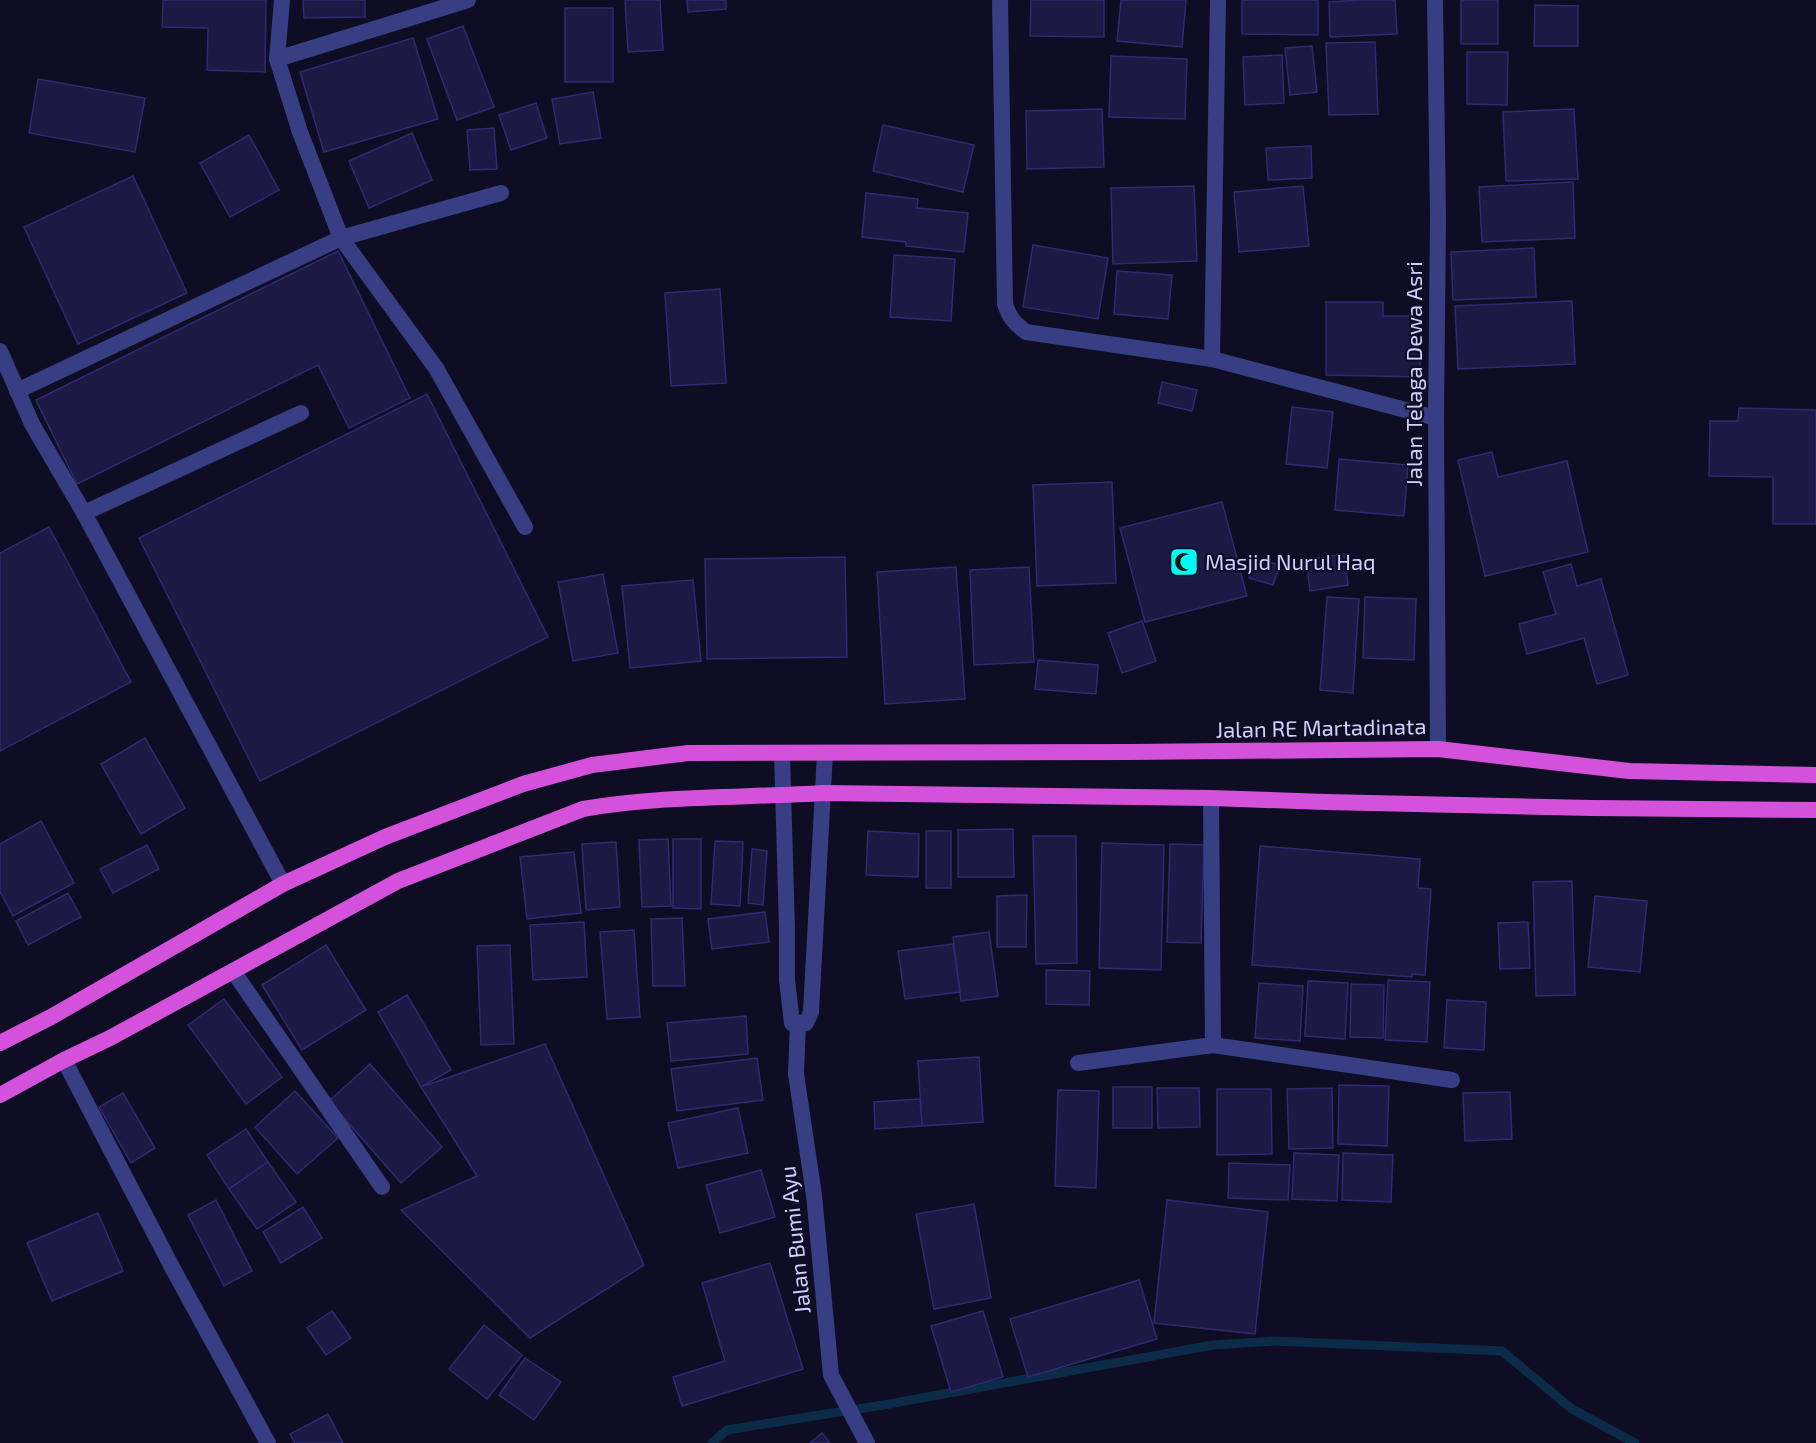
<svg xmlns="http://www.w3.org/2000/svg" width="1816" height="1443" font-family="'Exo 2',sans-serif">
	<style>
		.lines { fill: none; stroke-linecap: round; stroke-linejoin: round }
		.stream { stroke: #0b2b49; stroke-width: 9 }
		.building { fill: #1c1945; stroke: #2f2a71; stroke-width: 1.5 }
		.service { stroke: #373e83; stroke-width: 16 }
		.minor { stroke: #373e83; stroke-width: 16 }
		.trunk { stroke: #d451dc; stroke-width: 16 }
		.labels { text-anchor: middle; stroke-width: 4.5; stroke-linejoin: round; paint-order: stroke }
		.street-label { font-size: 22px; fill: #d0d0ff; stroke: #0e0d23 }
		.poi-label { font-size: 22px; fill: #d0d0ff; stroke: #0e0d23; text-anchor: start }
	</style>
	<rect width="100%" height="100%" fill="#0e0d23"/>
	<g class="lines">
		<path class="stream" d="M712 1443 727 1430 889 1404 1213 1345 1275 1341 1502 1351 1572 1409 1635 1443"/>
	</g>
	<g class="building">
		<path d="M163 0H266L265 72 207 70 208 28 162 27Z"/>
		<path d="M303 0H365V17L304 18Z"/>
		<path d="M625 0H660L663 50 628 52Z"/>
		<path d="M687 0H726V9L688 12Z"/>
		<path d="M1031 0H1104V37L1030 36Z"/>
		<path d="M1121 0H1186L1182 47 1117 41Z"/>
		<path d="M1242 0H1318V35L1242 34Z"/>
		<path d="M1360 0H1395L1397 34 1330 37 1329 2Z"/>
		<rect x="1461" y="0" width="37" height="44"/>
		<path d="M1535 5 1578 6V46H1534Z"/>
		<rect x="565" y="8" width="48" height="74"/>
		<path d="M463 26 494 107 457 120 427 39Z"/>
		<path d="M413 38 438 119 324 152 300 72Z"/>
		<path d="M1375 42 1378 114 1329 115 1326 43Z"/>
		<path d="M1312 46 1317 92 1290 95 1285 48Z"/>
		<path d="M1467 52H1508L1507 105 1467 104Z"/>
		<path d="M1282 55 1284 103 1245 105 1243 57Z"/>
		<path d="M1111 56 1187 59 1185 119 1109 117Z"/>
		<path d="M38 79 145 98 135 152 29 133Z"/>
		<path d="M593 92 601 138 560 144 552 99Z"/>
		<path d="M536 103 547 138 511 150 499 115Z"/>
		<path d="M1102 109 1104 167 1027 169 1026 111Z"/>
		<path d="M1574 109 1578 179 1506 181 1503 112Z"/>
		<path d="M883 125 974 145 963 192 873 171Z"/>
		<path d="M494 128 497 169 470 170 467 130Z"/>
		<path d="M412 133 432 180 369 208 349 161Z"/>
		<path d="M249 135 279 190 230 217 200 163Z"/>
		<path d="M1311 146 1312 178 1268 180 1266 148Z"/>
		<path d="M133 176 187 293 78 344 24 227Z"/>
		<path d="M1573 182 1575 238 1482 242 1479 187Z"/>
		<path d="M1194 186 1197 261 1113 264 1111 188Z"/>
		<path d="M1303 186 1309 246 1239 252 1234 192Z"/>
		<path d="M866 193 918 199 917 208 968 213 964 252 906 246V242L862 237Z"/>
		<path d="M1033 245 1108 258 1098 319 1023 307Z"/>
		<path d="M1534 248 1536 297 1453 300 1451 252Z"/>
		<path d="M338 251 410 398 349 428 318 365 77 484 36 400Z"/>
		<path d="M894 255 955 259 951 321 890 317Z"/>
		<path d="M1117 271 1172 275 1168 319 1114 314Z"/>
		<path d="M720 289 726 383 671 386 665 293Z"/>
		<path d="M1572 301 1575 364 1458 369 1455 306Z"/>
		<path d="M1326 302H1383V316H1421L1420 377 1326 375Z"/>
		<path d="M1162 382 1197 390 1192 411 1158 403Z"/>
		<path d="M427 394 548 637 260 781 139 538Z"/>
		<path d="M1292 407 1333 412 1327 468 1286 464Z"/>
		<path d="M1739 408 1816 410V524H1773V477L1709 476 1710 421H1738Z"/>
		<path d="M1492 452 1498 477 1567 461 1588 552 1485 576 1458 460Z"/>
		<path d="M1339 459 1408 465 1404 516 1335 510Z"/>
		<path d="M1112 482 1116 583 1037 586 1033 485Z"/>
		<path d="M1222 502 1247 596 1145 622 1120 528Z"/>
		<path d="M49 527 131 682 0 751V553Z"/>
		<path d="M1344 554 1348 585 1310 591 1306 560Z"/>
		<path d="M845 557 847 657 707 659 705 559Z"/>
		<path d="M1255 558 1280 565 1273 585 1249 578Z"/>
		<path d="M1571 564 1577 586 1601 579 1628 675 1597 684 1584 638 1527 654 1519 624 1556 614 1543 572Z"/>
		<path d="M956 567 965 699 885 704 877 572Z"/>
		<path d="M1029 567 1034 662 974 665 970 570Z"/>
		<path d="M603 574 618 653 573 661 558 582Z"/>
		<path d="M693 580 701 661 630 668 622 586Z"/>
		<path d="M1327 597 1359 599 1353 693 1320 690Z"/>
		<path d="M1365 597 1416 599 1414 660 1363 658Z"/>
		<path d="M1142 621 1156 661 1122 673 1108 633Z"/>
		<path d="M1038 660 1098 665 1096 694 1035 689Z"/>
		<path d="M145 738 185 808 141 834 101 764Z"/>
		<path d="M41 821 74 883 13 916 0 892V844Z"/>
		<path d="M1013 829 1014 877H958V830Z"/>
		<path d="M868 831 919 834 918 877 866 875Z"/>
		<rect x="926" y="831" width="25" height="57"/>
		<path d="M1033 836H1076L1077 963 1036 964Z"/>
		<path d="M668 839 671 906 642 907 639 840Z"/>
		<path d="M673 839H701V909L673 908Z"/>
		<path d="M715 841 743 842 740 906 711 904Z"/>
		<path d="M616 842 620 907 586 910 582 844Z"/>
		<path d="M1102 843 1164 845 1161 970 1099 968Z"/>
		<path d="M1170 844 1204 845 1201 943 1167 942Z"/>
		<path d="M147 845 159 869 113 893 100 869Z"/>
		<path d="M1260 846 1420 859 1418 888 1431 889 1425 975 1412 974V977L1252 965Z"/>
		<path d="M752 849 767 851 763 905 748 903Z"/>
		<path d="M574 852 581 913 527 919 520 857Z"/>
		<path d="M1572 881 1575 995 1536 996 1533 882Z"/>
		<path d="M68 893 81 917 28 945 16 921Z"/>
		<path d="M1027 895 1026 947H997V896Z"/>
		<path d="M1595 896 1647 901 1640 972 1588 967Z"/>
		<path d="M765 912 769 942 712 949 708 919Z"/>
		<path d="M682 918 685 986H653L651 919Z"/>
		<path d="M584 922 587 977 533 980 530 925Z"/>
		<path d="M1528 922 1530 968 1500 969 1498 923Z"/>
		<path d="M634 930 640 1017 607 1019 600 932Z"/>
		<path d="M989 932 998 996 961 1001 953 937Z"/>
		<path d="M953 944 960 992 905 999 898 951Z"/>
		<path d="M326 945 366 1010 302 1050 262 985Z"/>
		<path d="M510 945 514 1044 481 1045 477 946Z"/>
		<path d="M1046 970 1090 971 1089 1005 1046 1004Z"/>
		<path d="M1388 980 1430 982 1427 1042 1385 1040Z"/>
		<path d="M1308 981 1348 983 1345 1039 1305 1036Z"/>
		<path d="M1259 983 1303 986 1300 1041 1255 1038Z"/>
		<path d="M1351 984 1384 985 1383 1038 1350 1037Z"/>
		<path d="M407 995 451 1070 421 1087 378 1012Z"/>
		<path d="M224 999 282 1077 246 1104 188 1025Z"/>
		<path d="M1447 1000 1486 1002 1484 1050 1444 1048Z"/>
		<path d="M746 1016 748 1054 671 1061 667 1023Z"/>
		<path d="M545 1044 644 1265 530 1338 401 1210 477 1176 421 1087Z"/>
		<path d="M979 1057 983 1122 922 1126 918 1061Z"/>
		<path d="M757 1058 763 1100 677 1111 671 1069Z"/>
		<path d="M370 1064 442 1147 401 1183 329 1101Z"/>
		<path d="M1339 1085 1389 1086 1387 1146 1338 1144Z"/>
		<rect x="1113" y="1087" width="39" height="41"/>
		<path d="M1157 1088H1199L1200 1127 1158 1128Z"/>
		<path d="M1332 1088 1333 1148 1289 1149 1287 1089Z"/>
		<path d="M1217 1089H1271L1272 1154 1217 1155Z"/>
		<path d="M1058 1090 1099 1091 1096 1188 1055 1186Z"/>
		<path d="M295 1091 338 1138 297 1174 255 1127Z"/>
		<path d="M1510 1092 1512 1139 1465 1141 1463 1093Z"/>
		<path d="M123 1093 155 1148 131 1163 99 1107Z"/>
		<path d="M920 1099 922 1126 875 1129 874 1102Z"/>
		<path d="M738 1108 748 1153 678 1168 668 1123Z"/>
		<path d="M246 1129 268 1162 229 1189 207 1155Z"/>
		<path d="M1294 1153 1339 1155 1337 1201 1292 1199Z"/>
		<path d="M1343 1153 1393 1155 1391 1202 1342 1200Z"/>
		<path d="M268 1162 296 1202 257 1229 229 1189Z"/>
		<path d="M1229 1163 1290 1165 1288 1200 1228 1198Z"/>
		<path d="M761 1170 775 1217 720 1233 706 1185Z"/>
		<path d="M216 1200 252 1271 224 1286 188 1215Z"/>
		<path d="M1167 1200 1268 1212 1255 1334 1154 1323Z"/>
		<path d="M974 1204 991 1298 934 1309 916 1214Z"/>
		<path d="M303 1207 322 1238 281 1263 263 1232Z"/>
		<path d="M98 1213 123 1271 52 1301 27 1243Z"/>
		<path d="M770 1263 803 1369 682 1406 673 1377 725 1361 702 1283Z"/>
		<path d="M1139 1280 1157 1339 1028 1377 1010 1319Z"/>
		<path d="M332 1311 351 1338 326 1355 307 1328Z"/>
		<path d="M983 1311 1003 1377 951 1392 931 1326Z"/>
		<path d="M484 1325 522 1355 487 1399 449 1369Z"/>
		<path d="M525 1358 561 1382 534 1420 499 1395Z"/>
		<path d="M328 1414 343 1443H295L290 1434Z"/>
		<path d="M822 1433 830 1443H810Z"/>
	</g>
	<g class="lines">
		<path class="service" d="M84 513 301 413"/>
		<g class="minor">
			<path d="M282 0 277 59 300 132 341 238 436 368 525 527"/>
			<path d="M1000 0 1005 304C1009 317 1015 324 1026 332L1212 359 1436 418"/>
			<path d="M1435 0 1438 218 1436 418 1438 749"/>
			<path d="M277 59 468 0"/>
			<path d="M0 351 32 424 84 513 283 884"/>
			<path d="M1212 359 1218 0"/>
			<path d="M17 391 341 238 501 193"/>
			<path d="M782 753 787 930V980L792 1023H806L811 1012 825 753"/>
			<path d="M1211 798 1213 1045"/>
			<path d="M233 971 382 1187"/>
			<path d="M798 1023 796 1074 814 1195 831 1375 867 1443"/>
			<path d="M64 1060 173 1269 268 1443"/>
			<path d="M1078 1063 1213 1045 1452 1080"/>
		</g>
		<g class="trunk">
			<path d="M0 1043 51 1017 283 884 385 837 523 784 592 765 688 753 1130 752 1438 749 1629 771 1816 775"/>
			<path d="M0 1095 64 1060 110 1038 398 881 583 809C663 795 744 798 824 793L1211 798 1326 802 1592 808 1816 810"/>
		</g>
	</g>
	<defs>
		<g id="mosque-square" transform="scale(1.5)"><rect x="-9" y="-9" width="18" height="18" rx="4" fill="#00fbf4" stroke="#0e0d23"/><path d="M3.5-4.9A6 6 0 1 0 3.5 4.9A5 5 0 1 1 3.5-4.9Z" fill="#111"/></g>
	</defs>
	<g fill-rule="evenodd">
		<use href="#mosque-square" x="1184" y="562"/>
	</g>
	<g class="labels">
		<g class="street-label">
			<text transform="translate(1414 374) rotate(-90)" y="8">Jalan Telaga Dewa Asri</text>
			<text transform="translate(1321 728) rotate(-1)" y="8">Jalan RE Martadinata</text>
			<text transform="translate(795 1240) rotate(-96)" y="8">Jalan Bumi Ayu</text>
		</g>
		<g class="poi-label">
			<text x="1205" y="570">Masjid Nurul Haq</text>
		</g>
	</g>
</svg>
